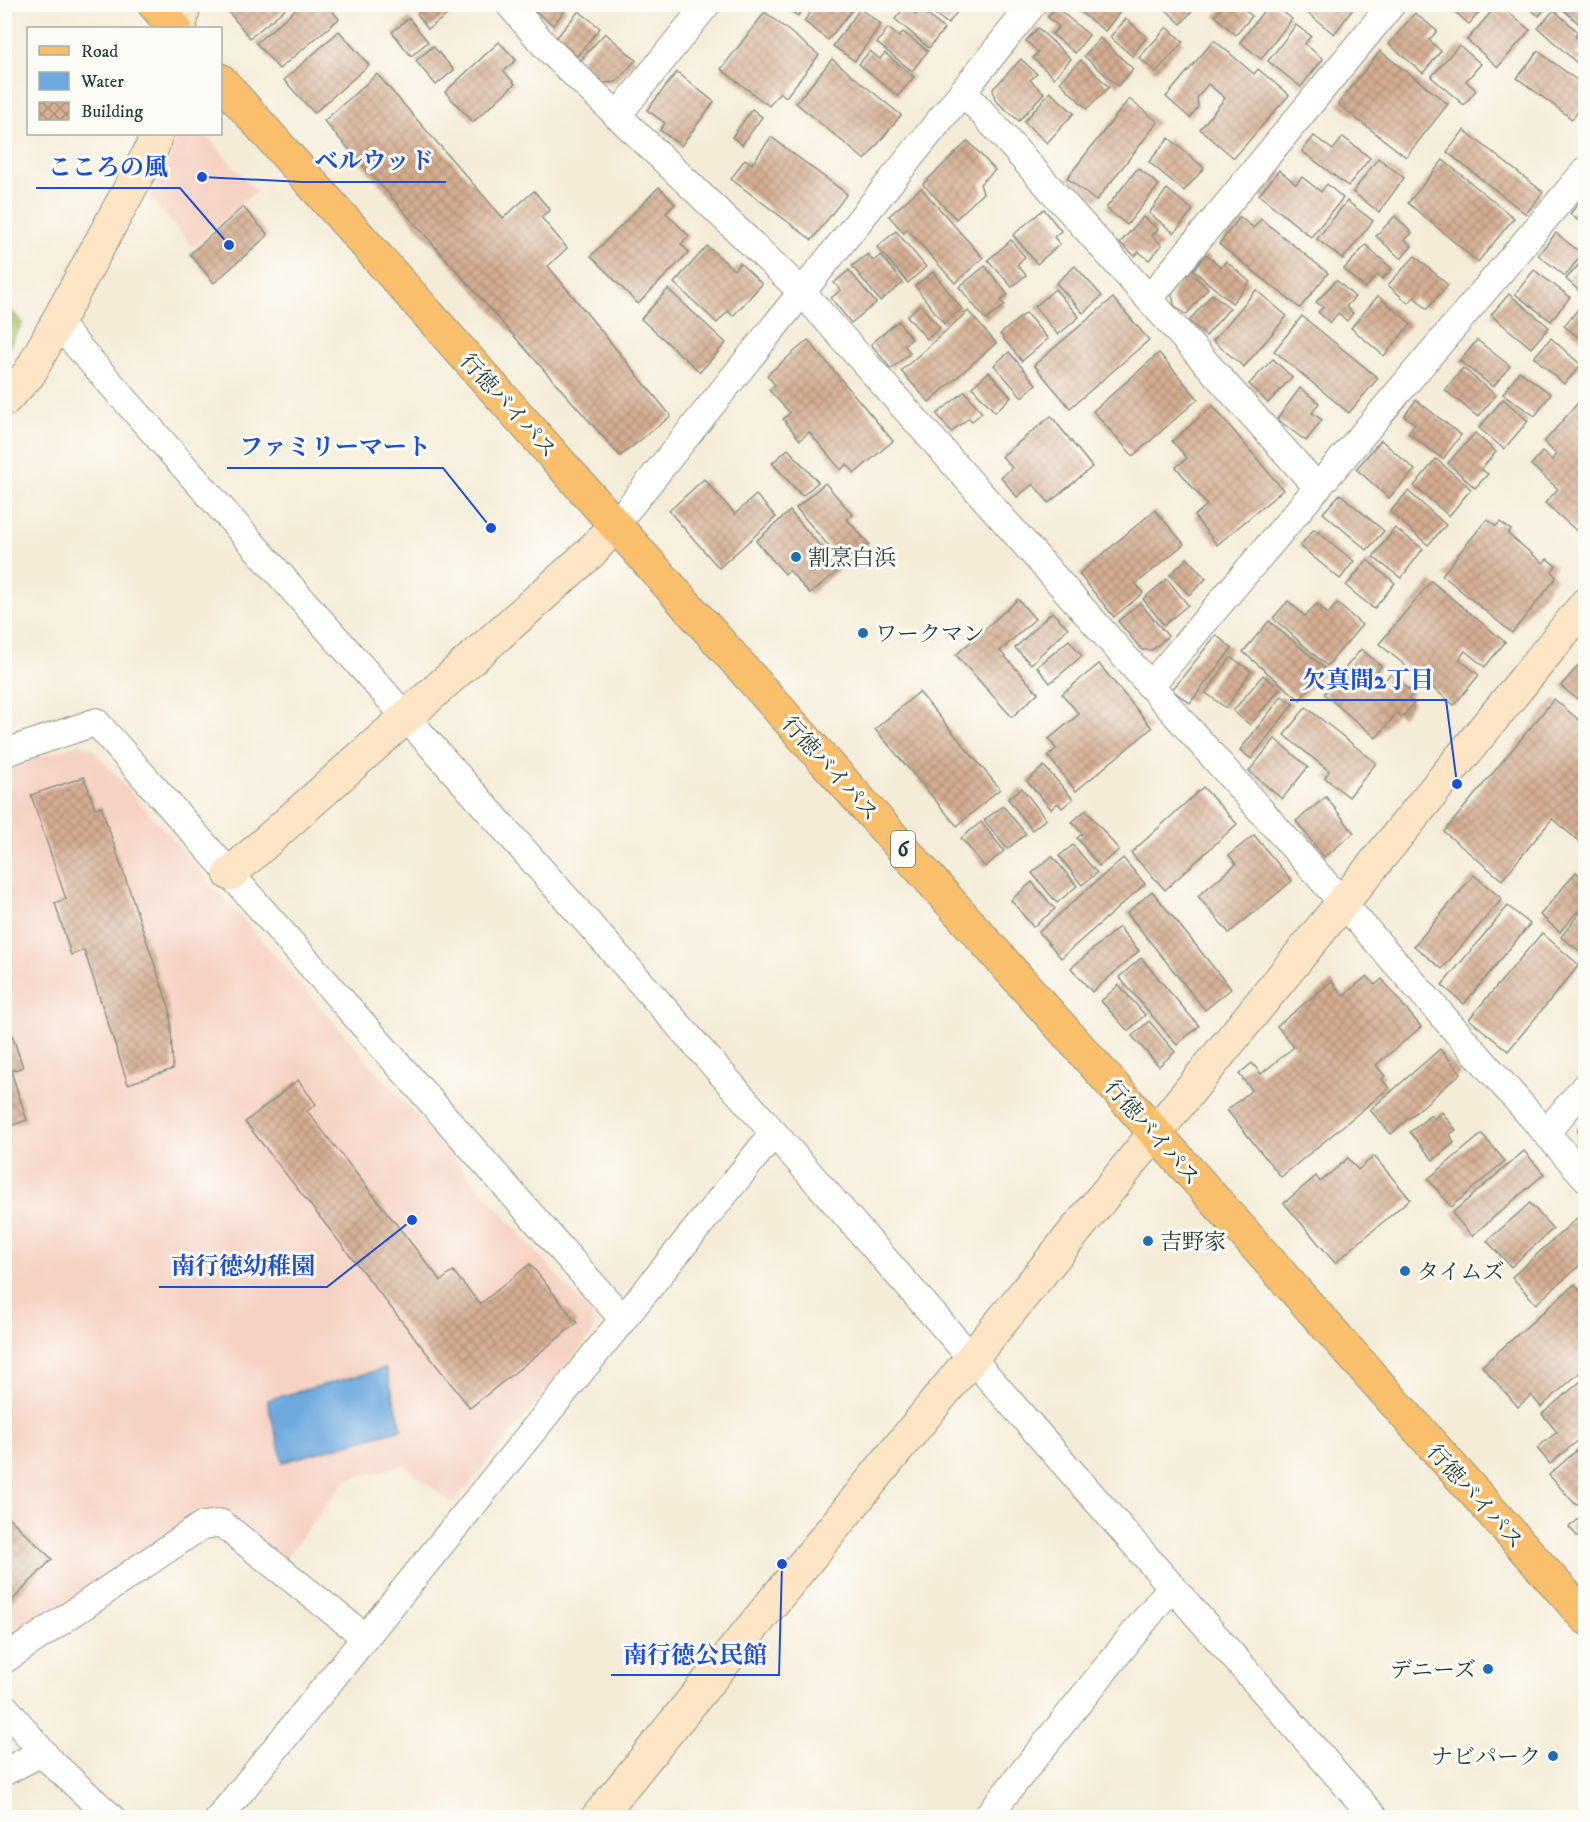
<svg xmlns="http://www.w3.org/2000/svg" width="1590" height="1822" font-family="'IM FELL DW Pica','Noto Serif JP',serif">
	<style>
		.built { fill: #f6d2c3 }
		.green { fill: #a9bd62; stroke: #647d4b; stroke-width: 1.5 }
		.water { fill: #6da9de; stroke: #467389; stroke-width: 1.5 }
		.building { fill: url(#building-cross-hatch) }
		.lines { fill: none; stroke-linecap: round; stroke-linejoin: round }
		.street-casing { stroke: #8a9486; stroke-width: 29 }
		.secondary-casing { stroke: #8a9486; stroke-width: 35 }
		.primary-casing { stroke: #8a9486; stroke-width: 35 }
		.street { stroke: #fff; stroke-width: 27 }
		.secondary { stroke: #fde5c5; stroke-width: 33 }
		.primary { stroke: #f9bf6d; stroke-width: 33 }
		.poi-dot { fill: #1f6fb2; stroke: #fdfcf7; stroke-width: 2 }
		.labels { text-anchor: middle; stroke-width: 6; stroke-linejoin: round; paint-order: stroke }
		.shield { fill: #fdfcf7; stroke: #62766e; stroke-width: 1.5 }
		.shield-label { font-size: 21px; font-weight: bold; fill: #1f3d34 }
		.street-label { font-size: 22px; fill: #1f3d34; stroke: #fdfcf7 }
		.poi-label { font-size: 22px; fill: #1f3d34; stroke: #fdfcf7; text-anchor: start }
		.leader { fill: none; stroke: #1d4ed8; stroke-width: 2 }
		.callout-dot { fill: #1d4ed8; stroke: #fdfcf7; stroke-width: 2 }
		.callout-label { font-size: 24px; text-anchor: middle; font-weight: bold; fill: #1d4ed8; stroke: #fdfcf7; stroke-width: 6; stroke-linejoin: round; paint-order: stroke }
	</style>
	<defs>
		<pattern id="building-cross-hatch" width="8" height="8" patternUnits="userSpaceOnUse" patternTransform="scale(1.5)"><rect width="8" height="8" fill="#d6ae92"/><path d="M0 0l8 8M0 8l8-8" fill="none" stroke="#ad8f78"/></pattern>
	</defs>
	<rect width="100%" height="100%" fill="#fdfcf7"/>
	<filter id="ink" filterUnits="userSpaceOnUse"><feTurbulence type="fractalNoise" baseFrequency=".0167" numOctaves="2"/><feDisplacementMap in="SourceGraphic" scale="12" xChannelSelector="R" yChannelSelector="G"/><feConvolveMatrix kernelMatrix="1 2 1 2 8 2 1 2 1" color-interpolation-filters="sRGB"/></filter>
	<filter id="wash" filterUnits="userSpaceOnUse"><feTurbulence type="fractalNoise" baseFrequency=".008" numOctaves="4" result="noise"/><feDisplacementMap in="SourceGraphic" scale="24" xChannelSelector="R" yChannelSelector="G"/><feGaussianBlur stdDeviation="1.35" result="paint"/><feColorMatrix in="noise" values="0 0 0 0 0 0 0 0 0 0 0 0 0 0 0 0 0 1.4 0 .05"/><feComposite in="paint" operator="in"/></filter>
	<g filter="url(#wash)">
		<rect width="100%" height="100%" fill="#f4ecd7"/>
		<g class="built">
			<path d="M176 134H205L256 191 193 247 149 197 168 163Z"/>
			<path d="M80 743 93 749 592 1315 593 1333 453 1504 404 1465 346 1480 285 1559 228 1513 4 1647V769Z"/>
		</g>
		<path class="green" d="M5 303 22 323 5 353H4Z"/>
		<path class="water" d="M386 1368 402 1429 283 1462 267 1400Z"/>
		<g id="blocks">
			<g class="building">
				<path d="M222 4H291L250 38Z"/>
				<path d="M302 4H327L339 19 279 69 256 43Z"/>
				<path d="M425 4H462L428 29 417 14 427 7Z"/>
				<path d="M526 4H564L566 9 553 25Z"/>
				<path d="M781 4H805L798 16Z"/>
				<path d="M817 4H847L853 9 828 40 804 21Z"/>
				<path d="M922 4H963L948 24Z"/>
				<path d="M1070 4H1111L1120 12 1105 31Z"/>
				<path d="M1160 4H1198L1181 24Z"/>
				<path d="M1225 4H1238L1252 16 1236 35 1215 16Z"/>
				<path d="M1269 4H1274L1292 19 1261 59 1240 42Z"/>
				<path d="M1296 4H1357L1334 34Z"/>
				<path d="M1446 4H1486L1469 24Z"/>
				<path d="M1498 4 1530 30 1498 67 1467 40Z"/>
				<path d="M1557 4H1586V30Z"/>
				<path d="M1524 5H1548L1539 16Z"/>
				<path d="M906 6 916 15 921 9 944 29 929 48 895 19Z"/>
				<path d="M1056 7 1089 35 1075 53 1052 34 1059 27 1048 17Z"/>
				<path d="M860 9 881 24 855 61 833 46Z"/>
				<path d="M1554 10 1578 32 1575 36 1585 45 1576 54 1582 59 1578 64 1538 28Z"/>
				<path d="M579 11 600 28 577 56 556 38Z"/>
				<path d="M765 12 819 55 786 97 780 92 769 106 721 69Z"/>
				<path d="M1415 13 1437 31 1429 40 1441 51 1423 73 1389 44Z"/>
				<path d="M409 18 428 42 411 56 392 32Z"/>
				<path d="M1126 19 1147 37 1132 56 1110 37Z"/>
				<path d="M1296 25 1311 36 1305 44 1323 59 1301 87 1268 61Z"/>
				<path d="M1167 27 1183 42 1156 72 1139 58Z"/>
				<path d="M888 28 899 37 903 32 928 51 912 71 877 43Z"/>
				<path d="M1038 28 1071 59 1054 78 1033 58 1038 52 1026 41Z"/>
				<path d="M339 31 369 65 314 113 284 80Z"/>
				<path d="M605 33 636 60 616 82 604 83 580 61Z"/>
				<path d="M1100 38 1133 69 1118 86 1084 56Z"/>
				<path d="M1214 40 1254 74 1258 69 1289 95 1234 158 1200 129 1225 98 1208 84 1197 98 1198 107 1190 118 1166 97Z"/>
				<path d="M499 42 516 60 504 71 515 84 473 122 445 92Z"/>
				<path d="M1459 45 1481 64 1466 81 1476 90 1464 105 1431 77Z"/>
				<path d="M433 46 454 70 436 85 416 61Z"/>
				<path d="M870 51 880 59 885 53 914 77 898 96 859 64Z"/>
				<path d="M1380 51 1448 104 1406 157 1338 104Z"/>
				<path d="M1538 51 1586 87V102L1572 119 1517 78Z"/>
				<path d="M832 59 901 115 865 160 796 103Z"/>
				<path d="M1021 59 1037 74 1030 80 1044 93 1019 121 995 100 993 89Z"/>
				<path d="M1081 60 1109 87 1087 109 1060 82Z"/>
				<path d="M677 72 714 102 681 146 660 130 665 123 647 110Z"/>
				<path d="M377 74 503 218 534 191 550 210 541 217 567 248 548 266 671 416 620 456 324 121Z"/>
				<path d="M1050 92 1074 113 1047 143 1024 122Z"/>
				<path d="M1129 99 1158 122 1096 201 1067 178Z"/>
				<path d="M752 109 762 117 742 145 732 137Z"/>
				<path d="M1464 130 1543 192 1526 214 1447 152Z"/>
				<path d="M1314 136 1333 150 1343 137 1370 158 1348 186 1302 151Z"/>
				<path d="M771 137 847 194 812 240 731 179 745 159 752 164Z"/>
				<path d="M1169 138 1204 168 1184 191 1149 162Z"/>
				<path d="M968 141 995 170 980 184 983 193 956 219 923 184Z"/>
				<path d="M1378 158 1404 178 1379 212 1353 192Z"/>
				<path d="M1443 160 1514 218 1478 262 1408 203Z"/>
				<path d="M1138 168 1159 185 1127 225 1106 208Z"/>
				<path d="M1279 170 1296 184 1302 177 1321 192 1327 184 1343 198 1311 237 1259 195Z"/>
				<path d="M659 187 675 204 666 213 689 236 681 244 689 252 638 304 591 256Z"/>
				<path d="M921 188 983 258 955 283 907 229 904 233 889 216Z"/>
				<path d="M1167 189 1193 210 1174 233 1149 213Z"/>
				<path d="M1586 194V226L1570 214Z"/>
				<path d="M1347 201 1373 221 1343 259 1317 239Z"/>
				<path d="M243 207 268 235 214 283 190 254Z"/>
				<path d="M1044 209 1061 231 1054 237 1060 244 1037 264 1013 235Z"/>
				<path d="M1395 216 1412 233 1405 240 1412 246 1401 259 1376 236Z"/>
				<path d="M1143 217 1158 229 1152 236 1162 245 1149 260 1139 252 1135 256 1120 243Z"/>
				<path d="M1240 217 1254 228 1261 219 1328 273 1300 308 1219 244Z"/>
				<path d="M896 231 926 267 908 283 877 247Z"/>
				<path d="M1556 233 1582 254 1565 276 1538 255Z"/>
				<path d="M1011 240 1025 257 1017 265 1026 275 1012 287 988 260Z"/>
				<path d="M1366 245 1392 269 1382 279 1377 275 1365 288 1344 269Z"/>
				<path d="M707 246 734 270 740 263 762 284 733 316 728 311 717 323 674 283Z"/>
				<path d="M868 254 873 261 881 255 903 283 880 301 852 266Z"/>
				<path d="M1206 254 1221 267 1226 261 1250 282 1232 303 1193 270Z"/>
				<path d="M1415 256 1448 285 1427 309 1414 297 1408 303 1388 285Z"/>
				<path d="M1583 260 1586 263V297L1566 279Z"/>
				<path d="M985 266 1008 295 1001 301 1005 305 986 320 959 287Z"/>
				<path d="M1075 266 1102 296 1083 313 1056 283Z"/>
				<path d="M849 270 876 303 851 323 831 298 841 290 834 283Z"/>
				<path d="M1534 270 1570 297 1551 321 1515 294Z"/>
				<path d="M933 272 962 309 944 324 915 286Z"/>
				<path d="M1189 272 1208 288 1186 315 1174 305 1172 293Z"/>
				<path d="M1336 280 1355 297 1346 307 1353 313 1347 321 1338 313 1330 323 1318 312 1323 307 1316 302Z"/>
				<path d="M668 289 726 343 700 372 641 319Z"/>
				<path d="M1055 289 1079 317 1058 335 1035 307Z"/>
				<path d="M1256 290 1287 316 1244 367 1213 341Z"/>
				<path d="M1212 294 1230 308 1206 336 1189 321Z"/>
				<path d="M1509 294 1549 327 1531 348 1491 315Z"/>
				<path d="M1378 296 1411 324 1384 356 1351 328Z"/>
				<path d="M1113 298 1149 340 1070 408 1034 365Z"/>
				<path d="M1586 300V343L1564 326Z"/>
				<path d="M920 305 940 328 927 339 907 316Z"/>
				<path d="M968 311 996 343 929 402 901 371Z"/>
				<path d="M1026 313 1048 339 1022 361 1000 334Z"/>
				<path d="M1302 316 1378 378 1349 413 1274 351Z"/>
				<path d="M898 321 912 339 904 345 910 353 891 369 871 344Z"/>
				<path d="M1551 338 1581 365 1564 384 1534 357Z"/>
				<path d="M808 340 893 441 855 473 847 464 841 470 809 432 800 440 783 419 790 413 769 390 775 385 767 375Z"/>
				<path d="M1477 340 1510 366 1493 387 1460 361Z"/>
				<path d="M1009 352 1036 384 1022 397 994 365Z"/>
				<path d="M1159 353 1198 399 1133 456 1093 411Z"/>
				<path d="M1273 359 1292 377 1268 403 1249 384Z"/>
				<path d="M1463 368 1496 395 1478 417 1445 390Z"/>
				<path d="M1519 371 1551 394 1535 416 1503 394Z"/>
				<path d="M989 372 1011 397 995 412 972 387Z"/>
				<path d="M1300 388 1319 403 1312 413 1322 420 1306 441 1277 419Z"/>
				<path d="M965 391 982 413 972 421 969 418 951 432 937 414Z"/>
				<path d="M1584 396 1586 397V539L1545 503 1558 489 1531 465 1542 452 1552 460 1556 454 1544 442Z"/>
				<path d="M1503 399 1528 421 1504 449 1479 428Z"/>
				<path d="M1416 400 1461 435 1443 459 1408 433 1415 424 1404 416Z"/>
				<path d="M1213 406 1283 490 1217 545 1194 516 1207 505 1176 467 1187 458 1172 441Z"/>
				<path d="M1051 416 1092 467 1049 503 1033 484 1017 497 1001 477 1012 468 1002 456Z"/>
				<path d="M1475 433 1496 452 1481 469 1488 474 1475 488 1448 463Z"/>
				<path d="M1381 440 1415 470 1389 498 1356 469Z"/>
				<path d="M788 449 818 482 802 496 772 463Z"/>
				<path d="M1436 459 1471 489 1449 516 1414 486Z"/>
				<path d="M704 479 735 514 756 495 776 517 719 568 669 511Z"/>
				<path d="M825 483 853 515 847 519 869 544 845 565 796 508Z"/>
				<path d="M1408 491 1446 525 1428 545 1390 512Z"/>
				<path d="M1340 494 1384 531 1367 550 1323 513Z"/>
				<path d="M1155 510 1184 544 1136 584 1143 593 1114 617 1079 574Z"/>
				<path d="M790 511 840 569 810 594 789 570 785 574 756 541Z"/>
				<path d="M1487 519 1496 526 1500 522 1511 530 1508 534 1543 563 1547 559 1556 566 1552 571 1556 578 1512 633 1442 575Z"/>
				<path d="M1395 528 1423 549 1401 578 1373 557Z"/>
				<path d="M1314 529 1354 561 1340 579 1300 546Z"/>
				<path d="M1187 558 1206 579 1189 595 1170 575Z"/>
				<path d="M1367 560 1395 583 1374 609 1346 586Z"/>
				<path d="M1167 579 1188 605 1164 625 1143 599Z"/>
				<path d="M1431 581 1505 642 1485 667 1465 651 1459 659 1479 675 1454 705 1379 644Z"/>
				<path d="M1018 599 1035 619 1000 651 1038 693 1012 717 956 655Z"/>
				<path d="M1288 601 1305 616 1317 604 1328 614 1337 603 1362 625 1327 666 1273 618Z"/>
				<path d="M1140 603 1168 636 1152 650H1142L1118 621Z"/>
				<path d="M1052 612 1068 628 1031 664 1015 648Z"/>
				<path d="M1269 621 1326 669 1300 700 1243 652Z"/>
				<path d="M1216 635 1232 648 1190 703 1172 690Z"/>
				<path d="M1069 640 1082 656 1050 683 1037 667Z"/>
				<path d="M1361 649 1381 666 1372 678 1381 686 1390 674 1413 693 1409 699 1414 703 1402 717 1397 713 1376 738 1324 694Z"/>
				<path d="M1586 656V706L1561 686Z"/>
				<path d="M1231 657 1251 671 1226 708 1206 693Z"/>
				<path d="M1099 664 1152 728 1076 791 1048 756 1056 749 1049 739 1079 714 1062 694Z"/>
				<path d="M1263 675 1280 689 1250 725 1233 711Z"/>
				<path d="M919 692 1000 789 957 826 875 729Z"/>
				<path d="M1282 696 1293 704 1251 759 1240 750Z"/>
				<path d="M1554 699 1586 726V777L1580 783 1586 788V847L1552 819 1502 880 1444 832Z"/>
				<path d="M1306 707 1376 763 1349 797 1325 778 1329 771 1284 735Z"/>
				<path d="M1275 739 1308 767 1282 799 1249 771Z"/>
				<path d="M1044 766 1073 799 1062 808 1058 803 1051 809 1027 781Z"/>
				<path d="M84 777 95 808 101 806 170 1010 173 1069 128 1084 84 950 71 955 55 903 66 899 31 795Z"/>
				<path d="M1203 787 1237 824 1165 890 1131 853Z"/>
				<path d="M1022 788 1046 819 1032 830 1008 799Z"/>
				<path d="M1326 797 1354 833 1324 857 1296 821Z"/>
				<path d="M1003 806 1026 834 1007 849 984 820Z"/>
				<path d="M1086 810 1119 850 1099 866 1077 838 1082 834 1072 822Z"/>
				<path d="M981 822 1004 851 985 867 961 838Z"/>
				<path d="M1254 835 1292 881 1229 933 1198 896 1236 864 1229 855Z"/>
				<path d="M1073 845 1097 873 1082 885 1059 856Z"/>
				<path d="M1052 856 1077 886 1057 903 1032 873Z"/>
				<path d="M1123 858 1145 884 1061 958 1039 932Z"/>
				<path d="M1576 872 1586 880V902L1560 932 1540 915Z"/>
				<path d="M1474 875 1502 899 1442 969 1414 946Z"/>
				<path d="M1032 882 1055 909 1033 927 1011 900Z"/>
				<path d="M1152 891 1231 989 1205 1010 1127 913Z"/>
				<path d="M1508 906 1530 924 1464 1004 1442 985Z"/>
				<path d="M1584 907 1586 948 1582 953 1561 937Z"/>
				<path d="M1119 927 1139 951 1092 992 1071 968Z"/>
				<path d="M1542 933 1579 965 1508 1051 1469 1019Z"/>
				<path d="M1141 958 1199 1026 1177 1045 1119 977Z"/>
				<path d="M1367 976 1375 985 1382 979 1421 1027 1376 1065 1385 1076 1382 1079 1389 1088 1281 1177 1227 1110 1252 1090 1239 1074 1252 1063 1261 1074 1294 1047 1277 1026 1332 981 1343 996Z"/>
				<path d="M1119 985 1145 1015 1128 1031 1101 1001Z"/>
				<path d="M5 1014 23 1067 11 1071 27 1120 4 1128Z"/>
				<path d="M1149 1021 1175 1052 1159 1066 1132 1036Z"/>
				<path d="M1440 1049 1461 1073 1391 1134 1370 1110Z"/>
				<path d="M298 1080 316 1104 307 1111 441 1281 453 1271 480 1304 530 1264 577 1323 470 1408 245 1122Z"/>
				<path d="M1442 1112 1456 1130 1450 1134 1454 1143 1433 1160 1410 1132 1431 1115 1434 1119Z"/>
				<path d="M1586 1119V1147L1578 1141V1128Z"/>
				<path d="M1482 1134 1505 1161 1451 1207 1428 1179Z"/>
				<path d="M1524 1151 1544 1174 1472 1236 1452 1213Z"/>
				<path d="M1374 1156 1410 1199 1335 1263 1284 1203 1316 1176 1320 1182 1348 1158 1358 1170Z"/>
				<path d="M1530 1203 1553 1229 1511 1267 1487 1241Z"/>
				<path d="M1586 1210V1260L1536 1304 1512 1277Z"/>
				<path d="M1575 1284 1579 1290 1586 1284V1367L1541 1407 1531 1395 1518 1407 1482 1366Z"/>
				<path d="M1581 1381 1586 1387V1434L1550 1464 1537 1448 1557 1432 1542 1414Z"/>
				<path d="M1586 1442V1497L1576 1505 1549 1475Z"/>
				<path d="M4 1513 52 1559 4 1609Z"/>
				<path d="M1586 1513V1546L1569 1527Z"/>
			</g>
		</g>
	</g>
	<g filter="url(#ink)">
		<use href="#blocks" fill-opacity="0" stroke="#8a9486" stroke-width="1.5"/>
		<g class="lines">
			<g class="street-casing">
				<g id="street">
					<path d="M509 4 547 48 802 292 1586 1178"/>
					<path d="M963 91 1318 488"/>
					<path d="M617 116 707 4"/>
					<path d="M1149 299 1392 4"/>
					<path d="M57 323 774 1133 1375 1818"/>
					<path d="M615 525 1033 4"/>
					<path d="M1150 686 1586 170"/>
					<path d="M4 753 96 722 623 1319"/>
					<path d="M1546 1133 1586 1085"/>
					<path d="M4 1660 201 1526 221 1523 365 1637"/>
					<path d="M4 1706 49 1760 112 1818"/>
					<path d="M4 1772 43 1752"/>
					<path d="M219 1818 774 1133"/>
					<path d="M986 1818 1172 1586"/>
				</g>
			</g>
			<g class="secondary-casing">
				<g id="secondary">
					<path d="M180 28 184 4"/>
					<path d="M4 400 29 374 152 148 156 134"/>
					<path d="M230 874 589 554 615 525"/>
					<path d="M597 1818 1586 604"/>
				</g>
			</g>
			<g class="primary-casing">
				<g id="primary">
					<path d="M154 4 175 28"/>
					<path d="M220 80 1586 1618"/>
				</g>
			</g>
			<use href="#street" class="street"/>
			<use href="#secondary" class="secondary"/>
			<use href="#primary" class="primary"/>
		</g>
	</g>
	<g class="poi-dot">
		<circle cx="796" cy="557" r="6"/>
		<circle cx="863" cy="633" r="6"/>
		<circle cx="1148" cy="1241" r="6"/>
		<circle cx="1405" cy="1271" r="6"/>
		<circle cx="1488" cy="1669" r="6"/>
		<circle cx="1553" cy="1756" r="6"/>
	</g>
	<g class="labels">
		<rect class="shield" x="891" y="831" width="24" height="36" rx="4.5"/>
		<g class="shield-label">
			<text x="903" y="856">6</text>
		</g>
		<g class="street-label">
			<text transform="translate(509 405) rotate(48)" y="8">行徳バイパス</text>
			<text transform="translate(831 768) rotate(48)" y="8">行徳バイパス</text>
			<text transform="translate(1153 1132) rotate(49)" y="8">行徳バイパス</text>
			<text transform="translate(1476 1496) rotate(48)" y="8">行徳バイパス</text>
		</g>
		<g class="poi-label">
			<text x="808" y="565">割烹白浜</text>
			<text x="875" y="641">ワークマン</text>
			<text x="1160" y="1249">吉野家</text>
			<text x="1417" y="1279">タイムズ</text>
			<text x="1476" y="1677" text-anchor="end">デニーズ</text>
			<text x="1541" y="1764" text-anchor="end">ナビパーク</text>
		</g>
	</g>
	<path class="leader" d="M202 177L302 182H446M229 245L180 188H36M491 528L443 468H227M1457 784L1446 700H1290M412 1220L327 1287H159M782 1564L779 1675H611"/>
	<g class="callout-dot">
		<circle cx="202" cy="177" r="6"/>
		<circle cx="229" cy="245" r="6"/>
		<circle cx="491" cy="528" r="6"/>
		<circle cx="1457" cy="784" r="6"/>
		<circle cx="412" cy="1220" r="6"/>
		<circle cx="782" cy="1564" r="6"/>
	</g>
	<g class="callout-label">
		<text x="374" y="169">ベルウッド</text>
		<text x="108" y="175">こころの風</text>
		<text x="335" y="455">ファミリーマート</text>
		<text x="1368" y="688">欠真間2丁目</text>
		<text x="243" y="1274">南行徳幼稚園</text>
		<text x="695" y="1663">南行徳公民館</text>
	</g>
	<rect width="1590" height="1822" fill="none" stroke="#fdfcf7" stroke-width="24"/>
	<rect x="27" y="27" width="195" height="108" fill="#fdfcf7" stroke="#a4b0a9" stroke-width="1.5"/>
	<rect x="39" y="46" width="30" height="9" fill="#f9bf6d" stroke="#a4b0a9" stroke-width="1.5"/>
	<text x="81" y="57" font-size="18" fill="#1f3d34">Road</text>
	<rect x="39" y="72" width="30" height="18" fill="#6da9de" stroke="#a4b0a9" stroke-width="1.5"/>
	<text x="81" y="87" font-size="18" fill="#1f3d34">Water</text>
	<rect x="39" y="102" width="30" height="18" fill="url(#building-cross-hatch)" stroke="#a4b0a9" stroke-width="1.5"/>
	<text x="81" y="117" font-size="18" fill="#1f3d34">Building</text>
</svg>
